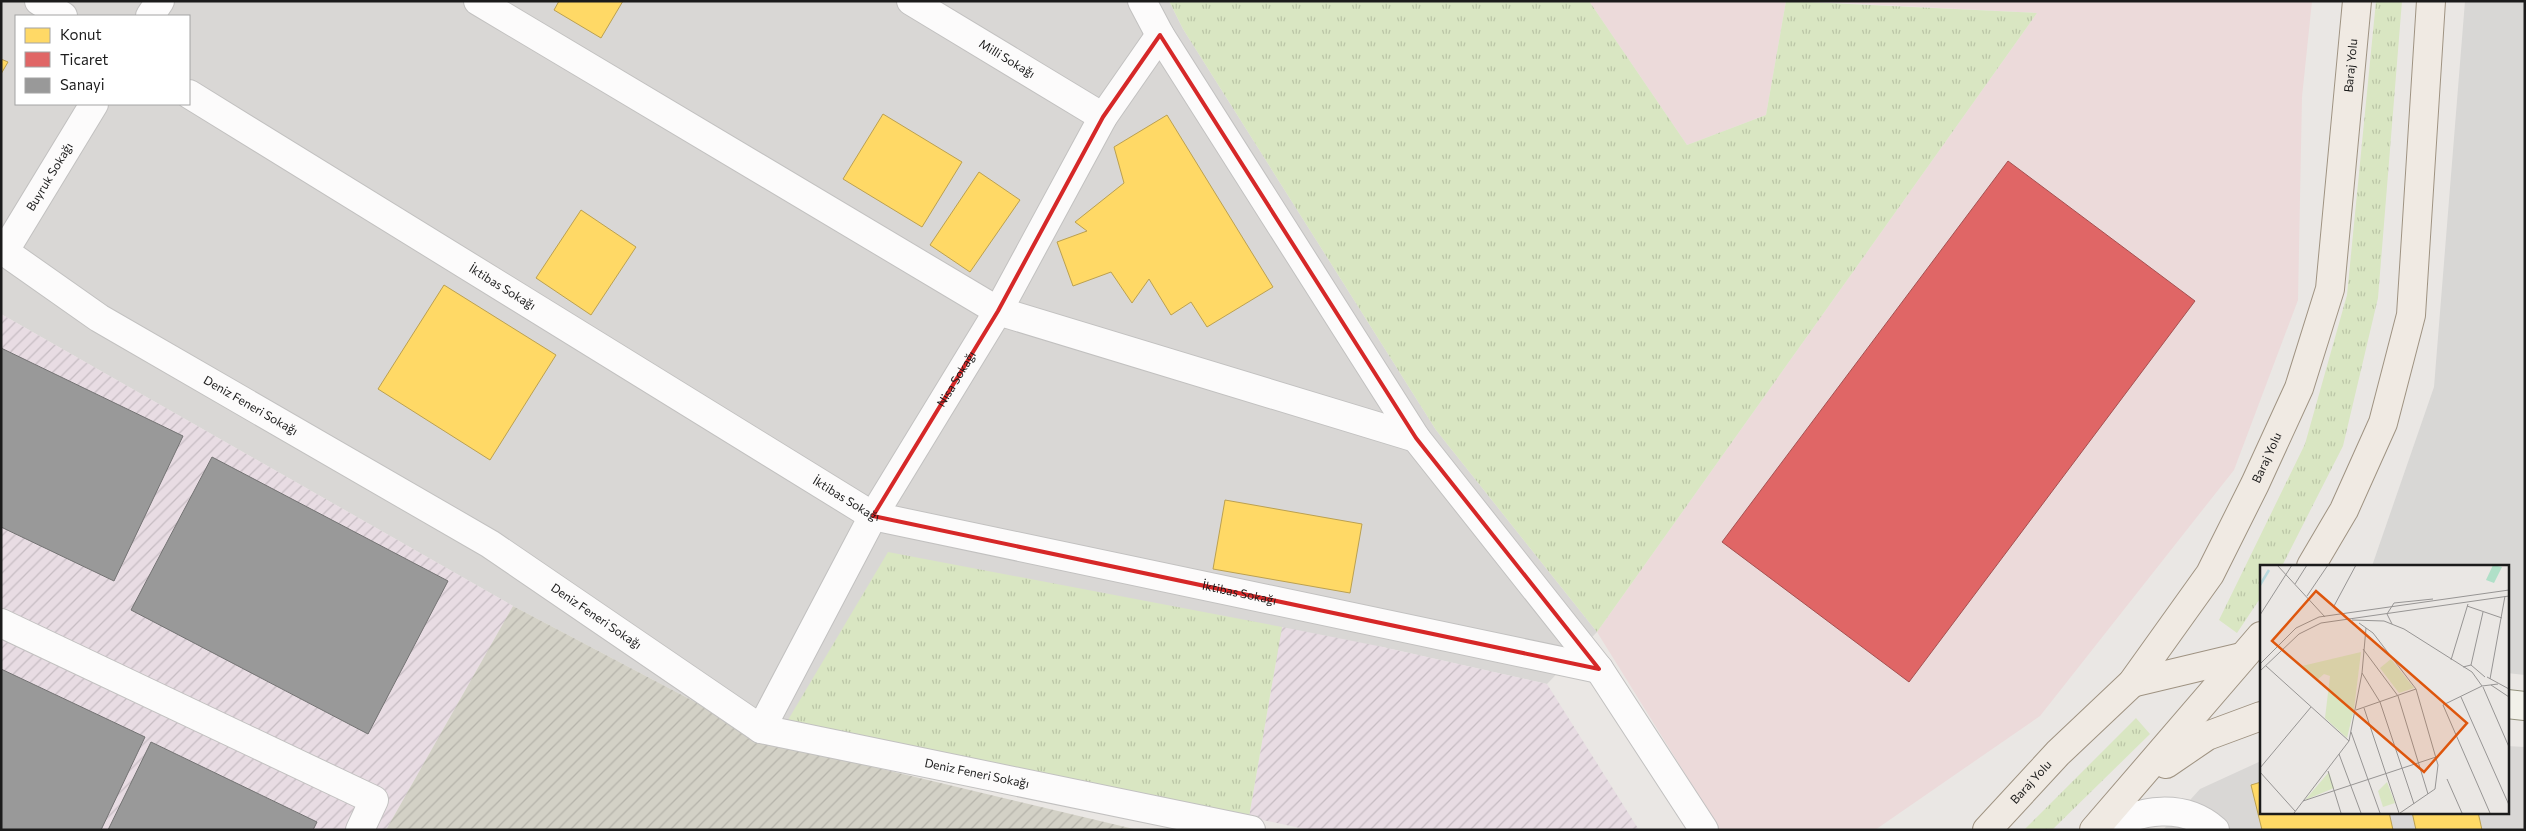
<svg xmlns="http://www.w3.org/2000/svg" width="2526" height="831" font-family="Commissioner,sans-serif">
	<style>
		.residential { fill: #d9d7d5; fill-rule: evenodd }
		.commercial { fill: #ecdada }
		.industrial { fill: url(#industrial-furrows) }
		.construction { fill: url(#construction-furrows) }
		.grass { fill: url(#grass-tufts) }
		.parking { fill: #d8d7d5 }
		.homes { fill: #ffd966; stroke: #bba050 }
		.shops { fill: #e06666; stroke: #a55050 }
		.industry { fill: #999; stroke: #737373 }
		.lines { fill: none; stroke-linecap: round; stroke-linejoin: round }
		.minor-casing { stroke: #c2c1c0; stroke-width: 30 }
		.secondary-casing { stroke: #93927d; stroke-width: 30 }
		.primary-casing { stroke: #9f9382; stroke-width: 30 }
		.minor { stroke: #fcfbfb; stroke-width: 28 }
		.secondary { stroke: #f2f1e9; stroke-width: 28 }
		.primary { stroke: #f0eae3; stroke-width: 28 }
		.marked { fill: none; stroke: #d62828; stroke-width: 4; stroke-linejoin: round }
		.labels { text-anchor: middle; stroke-width: 5; stroke-linejoin: round; paint-order: stroke }
		.street-label { font-size: 12px; fill: #1b1b1b; stroke: #fff }
		.inset-river { fill: none; stroke: #b8d8dd; stroke-width: 2.5 }
		.inset-road { fill: none; stroke: #979594; stroke-width: 1 }
		.view { fill: #de560d; fill-opacity: 0.15; stroke: #de560d; stroke-width: 2.5 }
		.inset-edge { fill: none; stroke: #1b1b1b; stroke-width: 2.5 }
	</style>
	<defs>
		<pattern id="industrial-furrows" width="10" height="10" patternUnits="userSpaceOnUse" patternTransform="scale(1.25)"><rect width="10" height="10" fill="#e8dce3"/><path d="M-1 1l2-2M0 10L10 0M9 11l2-2" fill="none" stroke="#c6bcc2"/></pattern>
		<pattern id="construction-furrows" width="10" height="10" patternUnits="userSpaceOnUse" patternTransform="scale(1.25)"><rect width="10" height="10" fill="#d3d1c6"/><path d="M-1 1l2-2M0 10L10 0M9 11l2-2" fill="none" stroke="#b5b3aa"/></pattern>
		<pattern id="grass-tufts" width="24" height="20" patternUnits="userSpaceOnUse" patternTransform="scale(1.25)"><rect width="24" height="20" fill="#d9e6c2"/><path d="M3 7l-1-3M5 7V3M7 7l1-3M15 17l-1-3M17 17v-4M19 17l1-3" fill="none" stroke="#bac5a6"/></pattern>
	</defs>
	<rect width="100%" height="100%" fill="#eae7e4"/>
	<g class="residential">
		<path d="M1 1H1169L1183 29 1436 430 1597 632 1547 684 1378 646 785 725 773 743 513 606 1 314ZM16 16H189V104H16Z"/>
		<path d="M2507 746 2525 747V830H2163L2200 789 2261 761V812H2507Z"/>
	</g>
	<g class="commercial">
		<path d="M1589 1H1786L1766 115 1687 145Z"/>
		<path d="M1804 1H2312L2302 97 2298 300 2234 470 2040 716 1875 830H1720L1597 632 2037 13Z"/>
	</g>
	<g class="industrial">
		<path d="M1 314 513 606 386 830H1Z"/>
		<path d="M1282 627 1378 646 1547 684 1639 830H1309L1249 817Z"/>
	</g>
	<path class="construction" d="M513 606 773 743 1138 830H386Z"/>
	<g class="grass">
		<path d="M1169 1H1589L1687 145 1766 115 1786 1 2037 13 1597 632 1436 430 1183 29Z"/>
		<path d="M2376 1H2402L2378 298 2343 446 2282 566H2261V597L2237 633 2219 620 2305 444 2347 295Z"/>
		<path d="M888 552 1282 627 1249 817 785 725Z"/>
		<path d="M2136 718 2150 734 2052 830H2024Z"/>
	</g>
	<path class="parking" d="M2465 1H2525V675L2507 673V566H2372L2434 387Z"/>
	<g class="homes">
		<path d="M559 1H623L601 38 554 10Z"/>
		<path d="M1 59 8 62 1 74Z"/>
		<path d="M883 114 962 162 922 227 843 179Z"/>
		<path d="M1167 115 1273 287 1207 327 1191 302 1171 315 1149 279 1132 303 1111 272 1073 286 1057 242 1087 231 1075 222 1124 183 1114 147Z"/>
		<path d="M979 172 1020 200 970 272 930 245Z"/>
		<path d="M581 210 636 247 591 315 536 278Z"/>
		<path d="M444 285 556 355 490 460 378 389Z"/>
		<path d="M1225 500 1362 524 1350 593 1213 569Z"/>
		<path d="M2261 782V812H2389L2393 830H2262L2251 785Z"/>
		<path d="M2412 812H2478L2482 830H2416Z"/>
	</g>
	<path class="shops" d="M2008 161 2195 301 1909 682 1722 542Z"/>
	<g class="industry">
		<path d="M1 348 183 436 114 581 1 527Z"/>
		<path d="M212 457 448 581 368 734 131 610Z"/>
		<path d="M1 669 145 737 101 830H1Z"/>
		<path d="M151 742 317 822 313 830H108Z"/>
	</g>
	<g class="lines">
		<g class="minor-casing">
			<g id="minor">
				<path d="M39 1 63 16"/>
				<path d="M478 1 998 311 1416 438"/>
				<path id="s1" d="M911 1 1103 117"/>
				<path d="M1142 1 1160 35 1416 438 1599 669 1704 830"/>
				<path d="M150 16 160 1"/>
				<path id="s2" d="M189 94 873 516 1599 669"/>
				<path id="s3" d="M1 249 99 318 490 544 761 729 1251 830"/>
				<path id="s4" d="M4 252 94 104"/>
				<path d="M1 623 374 800 360 830"/>
				<path id="s5" d="M761 729 873 516 998 311 1103 117 1160 35"/>
				<path d="M2107 830C2139 808 2184 803 2215 830"/>
			</g>
		</g>
		<g class="secondary-casing">
			<path id="secondary" d="M2507 704 2525 706"/>
		</g>
		<g class="primary-casing">
			<g id="primary">
				<path d="M2311 566 2344 510 2383 423 2411 315 2431 1"/>
				<path d="M2132 683 2241 657"/>
				<path d="M2166 764 2207 736 2261 716"/>
				<path id="s6" d="M1987 830 2058 753 2132 683 2210 574 2255 484 2299 388 2330 289 2357 1"/>
				<path d="M2094 830 2261 636"/>
			</g>
		</g>
		<use href="#minor" class="minor"/>
		<use href="#secondary" class="secondary"/>
		<use href="#primary" class="primary"/>
	</g>
	<path class="marked" d="M1160 35 1416 438 1599 669 873 516 998 311 1103 117Z"/>
	<g class="labels">
		<g class="street-label">
			<text dy="4" stroke="none"><textPath href="#s1" startOffset="112">Milli Sokağı</textPath></text>
			<text dy="4" stroke="none"><textPath href="#s6" startOffset="875">Baraj Yolu</textPath></text>
			<text dy="4" stroke="none"><textPath href="#s4" startOffset="88">Buyruk Sokağı</textPath></text>
			<text dy="4" stroke="none"><textPath href="#s2" startOffset="368">İktibas Sokağı</textPath></text>
			<text dy="4" stroke="none"><textPath href="#s5" startOffset="401">Nisa Sokağı</textPath></text>
			<text dy="4" stroke="none"><textPath href="#s3" startOffset="295">Deniz Feneri Sokağı</textPath></text>
			<text dy="4" stroke="none"><textPath href="#s6" startOffset="470">Baraj Yolu</textPath></text>
			<text dy="4" stroke="none"><textPath href="#s2" startOffset="772">İktibas Sokağı</textPath></text>
			<text dy="4" stroke="none"><textPath href="#s2" startOffset="1178">İktibas Sokağı</textPath></text>
			<text dy="4" stroke="none"><textPath href="#s3" startOffset="700">Deniz Feneri Sokağı</textPath></text>
			<text dy="4" stroke="none"><textPath href="#s3" startOffset="1120">Deniz Feneri Sokağı</textPath></text>
			<text dy="4" stroke="none"><textPath href="#s6" startOffset="65">Baraj Yolu</textPath></text>
		</g>
	</g>
	<g transform="translate(2260 565)">
		<rect width="249" height="249" fill="#eae7e4"/>
		<path d="M101 87 94 144 87 173 65 153 70 111 64 109 57 115 42 101ZM131 94 154 123 139 128 120 103ZM69 207 74 223 45 235ZM127 217 135 238 123 242 118 226Z" fill="#d9e6c2"/>
		<path d="M233 0 242 2 234 18 226 15Z" fill="#b0e0c8"/>
		<path class="inset-river" d="M0 20 9 5"/>
		<path class="inset-road" d="M17 0 65 52M35 19 47 0M47 31 68 0M207 41 242 53M81 48 74 41 96 0M0 50 32 0M92 55 124 56 144 64 212 107 222 121 238 119M99 58 113 68 156 124 178 200 175 224 140 248M132 59 127 49 134 38 173 34M103 84 138 131 168 229M191 95 208 39M0 99 36 63 59 52 249 25M211 100 225 112M6 101 89 176M203 102 211 100 223 47M0 106 39 69 61 58 249 31M102 108 120 137 154 239M227 112 249 124M230 114 245 31M231 120 249 132M222 121 183 140 230 248M223 122 249 182M201 132 249 240M104 143 139 248M96 145 156 124M91 167 120 248M79 189 101 248M0 203 51 142M68 206 81 248M0 207 35 246M187 214 202 248M43 236 176 192M34 248 89 176 102 108 106 63"/>
		<path class="view" d="M56 26 207 158 164 207 12 76Z"/>
		<rect width="249" height="249" class="inset-edge"/>
	</g>
	<rect width="2526" height="831" fill="none" stroke="#1b1b1b" stroke-width="5"/>
	<rect x="15" y="15" width="175" height="90" fill="#ffffff" stroke="#a4a4a4"/>
	<rect x="25" y="28" width="25" height="15" fill="#ffd966" stroke="#a4a4a4"/>
	<text x="60" y="40" font-size="15" fill="#1b1b1b">Konut</text>
	<rect x="25" y="52" width="25" height="15" fill="#e06666" stroke="#a4a4a4"/>
	<text x="60" y="65" font-size="15" fill="#1b1b1b">Ticaret</text>
	<rect x="25" y="78" width="25" height="15" fill="#999999" stroke="#a4a4a4"/>
	<text x="60" y="90" font-size="15" fill="#1b1b1b">Sanayi</text>
</svg>
